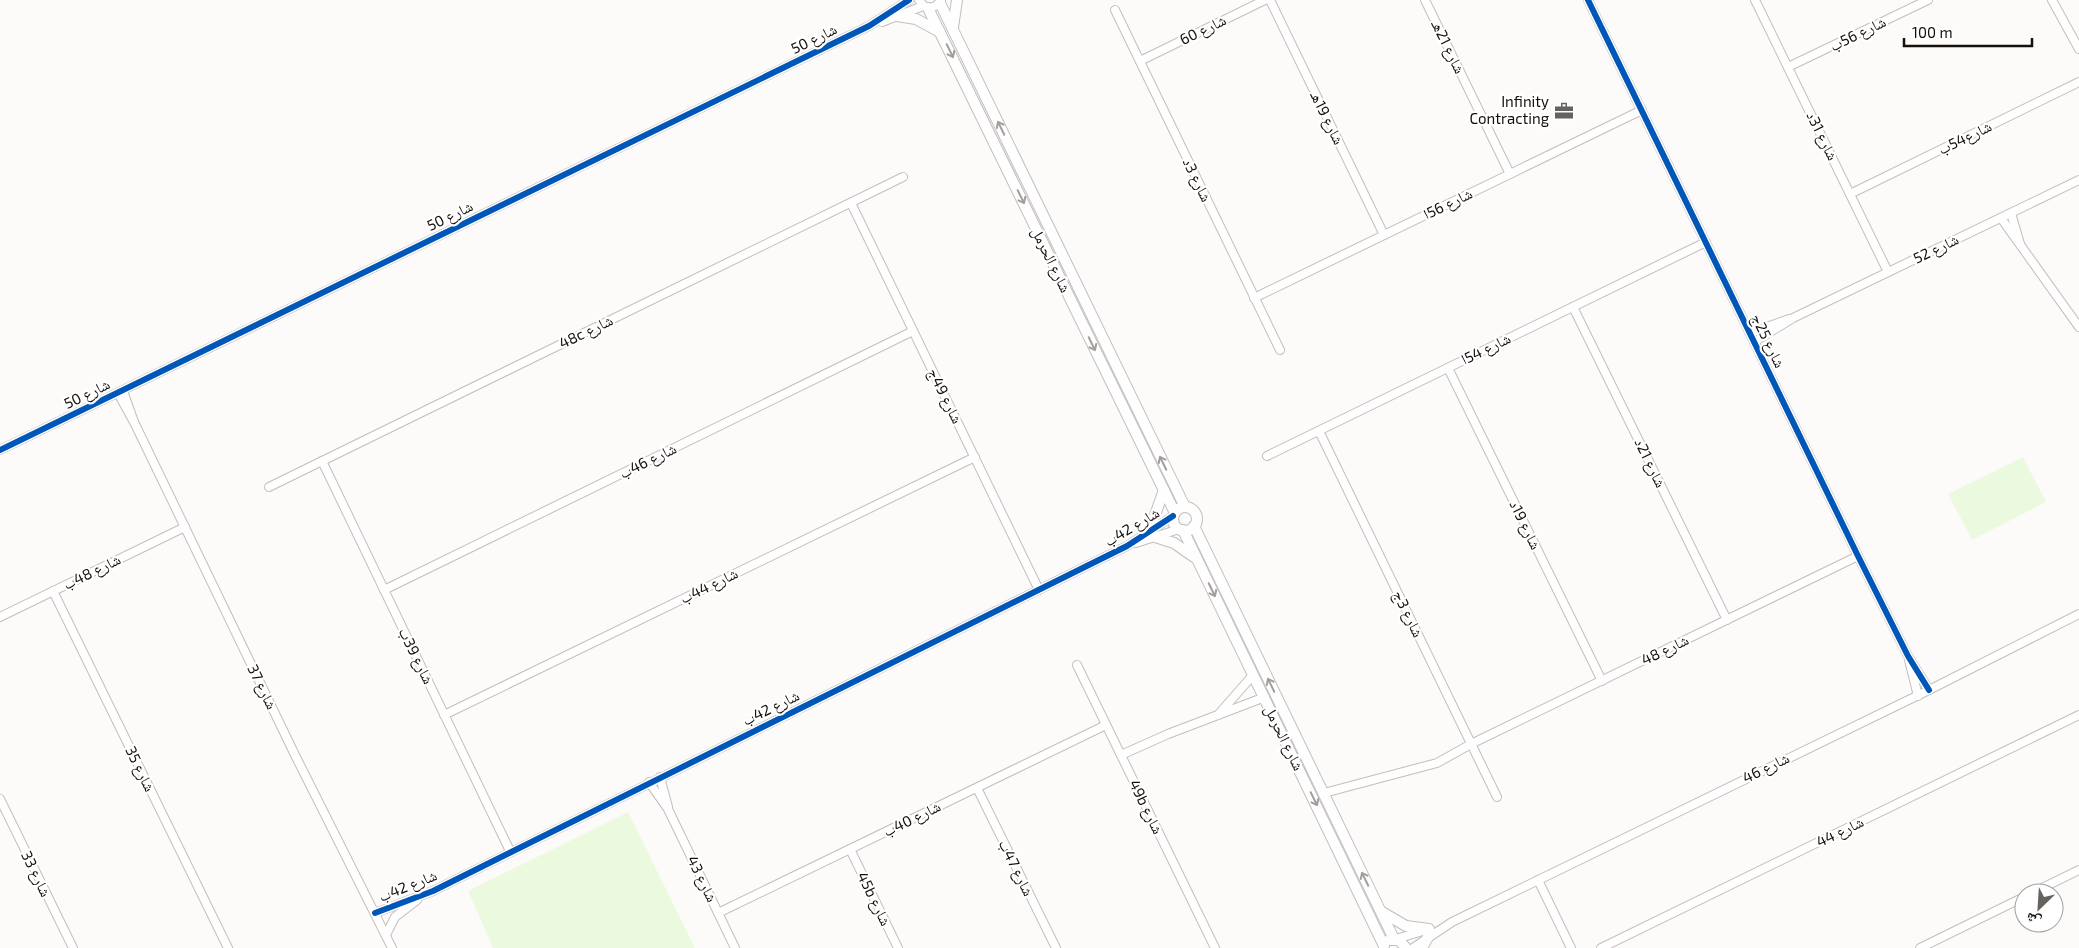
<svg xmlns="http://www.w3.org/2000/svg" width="2079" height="948" font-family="'Exo 2','Noto Naskh Arabic',sans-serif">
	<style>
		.green { fill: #ebfadf }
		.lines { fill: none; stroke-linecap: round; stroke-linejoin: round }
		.street-casing { stroke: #c3bebb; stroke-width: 10 }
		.secondary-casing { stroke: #c3bebb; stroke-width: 12 }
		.street { stroke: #fffefe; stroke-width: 8 }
		.secondary { stroke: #fffefe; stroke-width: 10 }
		.cycleway-casing { stroke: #fff; stroke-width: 9 }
		.cycleway { stroke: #0057b8; stroke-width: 6 }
		.oneway { stroke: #a19e9d }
		.labels { text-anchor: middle; stroke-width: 4.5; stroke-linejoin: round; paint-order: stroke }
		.street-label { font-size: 15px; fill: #150f0b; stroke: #fff }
		.poi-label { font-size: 15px; fill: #150f0b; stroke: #fff; text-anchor: end }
	</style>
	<rect width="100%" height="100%" fill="#fdfbf9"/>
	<g class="green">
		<path d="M2023 457 2046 502 1972 540 1948 494Z"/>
		<path d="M628 812 695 948H493L468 891Z"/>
	</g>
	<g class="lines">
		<g class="street-casing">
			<g id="street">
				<path d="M919 0C925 10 935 10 941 0"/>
				<path d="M1270 0 1384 235"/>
				<path d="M1425 0 1510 174"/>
				<path d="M1588 0 1858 556 1908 656 1929 690"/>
				<path d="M1755 0 1888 272"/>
				<path d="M2052 0 2079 49"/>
				<path d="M1115 10 1280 350"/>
				<path d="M882 22 923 6"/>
				<path d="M1140 61 1265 0"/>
				<path d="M1788 67 1928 0"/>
				<path d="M1850 194 2079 82"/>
				<path d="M851 203 1039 590"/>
				<path d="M2011 213 2020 244"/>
				<path d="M2001 218 2079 327"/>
				<path d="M1254 298 1642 110"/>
				<path d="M1573 307 1727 620"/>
				<path d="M1750 333 1789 319"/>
				<path d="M1754 342 1793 318 2079 180"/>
				<path d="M1448 368 1602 681"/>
				<path d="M123 391 134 422"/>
				<path d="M118 393 135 424 295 755 392 948"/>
				<path d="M1319 431 1497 797"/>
				<path d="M0 450 869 26 909 0"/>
				<path d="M1267 456 1706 242"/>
				<path d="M322 461 510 851"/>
				<path d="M269 487 903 177"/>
				<path d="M1136 543 1179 529"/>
				<path d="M384 590 913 331"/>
				<path d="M53 591 228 948"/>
				<path d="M0 617 185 527"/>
				<path d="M1909 660 1918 696"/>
				<path d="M1077 665 1215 948"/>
				<path d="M444 715 975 457"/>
				<path d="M1218 715 1253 675"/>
				<path d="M1121 755 1168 734 1265 697"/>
				<path d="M660 777 668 807"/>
				<path d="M649 782 668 809 735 948"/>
				<path d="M977 788 1056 948"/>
				<path d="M1324 793 1437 763 1471 744 1858 556"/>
				<path d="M0 799 73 948"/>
				<path d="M850 849 898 948"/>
				<path d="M1538 880 1571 948"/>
				<path d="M2032 893 2079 870"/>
				<path d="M375 913 433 891 1127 546 1173 516"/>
				<path d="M718 913 1106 725"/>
				<path d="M386 935 395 917 417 900"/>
				<path d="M1396 939 1426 930"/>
				<path d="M1413 948 1452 922 1929 690 2079 614"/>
				<path d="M1601 948 2079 715"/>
				<path d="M1920 948 2024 897"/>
			</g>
		</g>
		<g class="secondary-casing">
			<g id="secondary">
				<path d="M940 3 1185 507"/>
				<path d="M928 8 1175 513"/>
				<path d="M897 16 916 19 940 32"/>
				<path d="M953 27 957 0"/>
				<circle cx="1185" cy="519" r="12"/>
				<path d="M1194 526 1394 939"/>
				<path d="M1183 530 1384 946"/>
				<path d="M1149 532 1164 490"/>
				<path d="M1155 537 1174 543 1194 557"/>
				<path d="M1382 912 1406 926 1429 929"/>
				<path d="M1389 940H1399L1406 948"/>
				<path d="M1422 948 1428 937"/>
			</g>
		</g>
		<use href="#street" class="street"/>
		<use href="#secondary" class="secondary"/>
		<g class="cycleway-casing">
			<g id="cycleway">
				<path d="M1588 0 1858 556 1908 656 1929 690"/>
				<path d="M0 450 869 26 909 0"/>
				<path d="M375 913 433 891 1127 546 1173 516"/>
			</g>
		</g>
		<use href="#cycleway" class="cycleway"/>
	</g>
	<defs><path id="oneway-shaft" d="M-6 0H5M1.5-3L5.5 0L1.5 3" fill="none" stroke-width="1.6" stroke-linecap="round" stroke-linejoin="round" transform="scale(1.25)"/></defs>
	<g class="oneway">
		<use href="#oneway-shaft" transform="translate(950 51) rotate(64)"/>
		<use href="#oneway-shaft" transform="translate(1001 128) rotate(-116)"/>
		<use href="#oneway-shaft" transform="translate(1021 197) rotate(64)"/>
		<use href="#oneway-shaft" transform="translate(1092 344) rotate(64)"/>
		<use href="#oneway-shaft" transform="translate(1163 463) rotate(-116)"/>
		<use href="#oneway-shaft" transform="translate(1212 590) rotate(64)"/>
		<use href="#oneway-shaft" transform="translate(1271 685) rotate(-116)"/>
		<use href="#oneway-shaft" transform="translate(1314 799) rotate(64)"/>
		<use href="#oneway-shaft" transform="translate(1365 879) rotate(-116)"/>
	</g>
	<defs>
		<g id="office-bare" transform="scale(1.5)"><path d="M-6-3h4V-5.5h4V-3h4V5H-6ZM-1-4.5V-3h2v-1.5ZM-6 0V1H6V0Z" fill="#66625e" stroke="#fff" stroke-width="2.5" paint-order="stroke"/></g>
	</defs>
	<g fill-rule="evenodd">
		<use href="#office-bare" x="1564" y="111"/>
	</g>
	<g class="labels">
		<g class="street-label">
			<text transform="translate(1203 30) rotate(-26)" y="5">شارع 60</text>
			<text transform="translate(1858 34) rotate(-26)" y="5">شارع 56ب</text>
			<text transform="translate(814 39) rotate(-26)" y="5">شارع 50</text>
			<text transform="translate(1448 47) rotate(64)" y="5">شارع 21هـ</text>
			<text transform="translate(1327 118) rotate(64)" y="5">شارع 19هـ</text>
			<text transform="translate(1822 136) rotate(64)" y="5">شارع 31د</text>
			<text transform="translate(1965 138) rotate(-26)" y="5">شارع54ب</text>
			<text transform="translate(1197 180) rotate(64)" y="5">شارع 3د</text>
			<text transform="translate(1448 204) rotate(-26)" y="5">شارع 56ا</text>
			<text transform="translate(450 216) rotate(-26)" y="5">شارع 50</text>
			<text transform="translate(1936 249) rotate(-26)" y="5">شارع 52</text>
			<text transform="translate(1051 260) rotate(64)" y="5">شارع الحرمل</text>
			<text transform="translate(586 332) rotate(-26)" y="5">48c شارع</text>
			<text transform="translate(1768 341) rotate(64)" y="5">شارع 25ج</text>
			<text transform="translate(1486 349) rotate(-26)" y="5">شارع 54ا</text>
			<text transform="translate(87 394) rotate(-26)" y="5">شارع 50</text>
			<text transform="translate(945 396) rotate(64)" y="5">شارع 49ج</text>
			<text transform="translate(648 461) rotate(-26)" y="5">شارع 46ب</text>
			<text transform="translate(1650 463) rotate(64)" y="5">شارع 21د</text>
			<text transform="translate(1525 525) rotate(64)" y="5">شارع 19د</text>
			<text transform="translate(1132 527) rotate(-31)" y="5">شارع 42ب</text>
			<text transform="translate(92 572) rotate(-26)" y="5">شارع 48ب</text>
			<text transform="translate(709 586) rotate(-26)" y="5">شارع 44ب</text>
			<text transform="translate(1408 614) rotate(64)" y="5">شارع 3ج</text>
			<text transform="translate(1665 650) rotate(-26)" y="5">شارع 48</text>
			<text transform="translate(416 656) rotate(64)" y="5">شارع 39ب</text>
			<text transform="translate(262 687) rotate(64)" y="5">شارع 37</text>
			<text transform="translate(771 708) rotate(-26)" y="5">شارع 42ب</text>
			<text transform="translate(1284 738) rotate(64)" y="5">شارع الحرمل</text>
			<text transform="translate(1766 768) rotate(-26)" y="5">شارع 46</text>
			<text transform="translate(140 769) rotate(64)" y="5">شارع 35</text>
			<text transform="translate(1146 807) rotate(64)" y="5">49b شارع</text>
			<text transform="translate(912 819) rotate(-26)" y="5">شارع 40ب</text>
			<text transform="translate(1840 832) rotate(-26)" y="5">شارع 44</text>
			<text transform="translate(1016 868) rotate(64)" y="5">شارع 47ب</text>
			<text transform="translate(36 874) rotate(64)" y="5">شارع 33</text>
			<text transform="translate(702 879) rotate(64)" y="5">شارع 43</text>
			<text transform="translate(408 886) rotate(-22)" y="5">شارع 42ب</text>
			<text transform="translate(874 899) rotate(64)" y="5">45b شارع</text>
		</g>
		<g class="poi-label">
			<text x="1549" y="107">Infinity<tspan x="1549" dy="17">Contracting</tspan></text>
		</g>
	</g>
	<g transform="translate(2039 908) rotate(205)"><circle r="24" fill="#ffffff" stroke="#a19f9d"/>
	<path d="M0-4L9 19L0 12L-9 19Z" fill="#66625e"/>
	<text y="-8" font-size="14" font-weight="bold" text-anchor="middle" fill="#150f0b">ش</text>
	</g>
	<path d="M1904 38v8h128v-8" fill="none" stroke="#150f0b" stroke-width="2.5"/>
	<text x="1912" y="38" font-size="15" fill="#150f0b" stroke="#ffffff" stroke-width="4" paint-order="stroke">100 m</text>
</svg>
